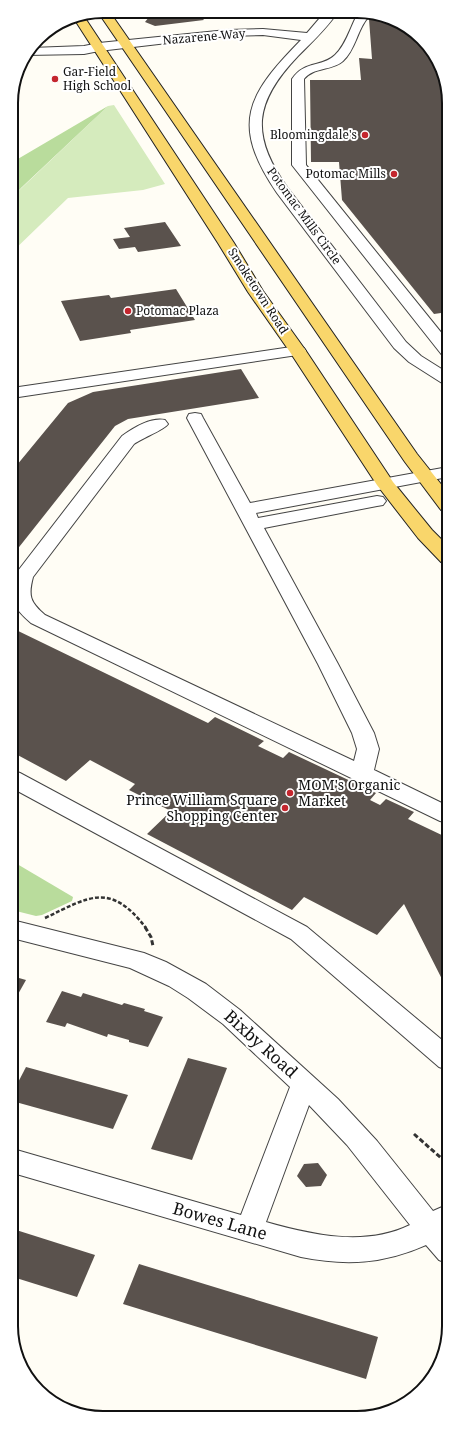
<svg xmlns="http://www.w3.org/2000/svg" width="460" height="1429" font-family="'Noto Serif',serif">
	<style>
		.green { fill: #d5ebbd }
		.forest { fill: #b9dc9c }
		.building { fill: #5a524d }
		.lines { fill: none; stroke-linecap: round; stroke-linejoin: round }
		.minor-casing { stroke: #444; stroke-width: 2 }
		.major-casing { stroke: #222; stroke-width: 2 }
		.path-far1 { stroke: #333; stroke-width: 2.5; stroke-dasharray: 4 2; stroke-linecap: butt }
		.path { stroke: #333; stroke-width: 3; stroke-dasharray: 5 2.5; stroke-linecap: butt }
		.minor { fill: #fff; fill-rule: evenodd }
		.major { fill: #f9d66b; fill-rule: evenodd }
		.poi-dot { fill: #c4262e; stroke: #fff; stroke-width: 1.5 }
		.labels { text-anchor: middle; stroke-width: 4; stroke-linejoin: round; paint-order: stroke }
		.far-street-label { font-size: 12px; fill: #111; stroke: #fff }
		.far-poi-label { font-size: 12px; fill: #111; stroke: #fff; text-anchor: start }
		.poi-label { font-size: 14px; fill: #111; stroke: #fff; text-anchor: start }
		.near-street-label { font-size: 17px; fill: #111; stroke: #fff }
		.rim { fill: none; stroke: #111; stroke-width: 2 }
	</style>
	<rect width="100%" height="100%" fill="#fffdf5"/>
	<path class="green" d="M114 105 165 184 143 190 68 198 11 253V198L108 106Z"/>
	<g class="forest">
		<path d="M108 106 22 187 11 198V163Z"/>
		<path d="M12 861 73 897 72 901 42 915 36 916 12 910Z"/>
	</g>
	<g class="building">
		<path d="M173 11 197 12 204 20 155 26 145 22 149 17 175 14Z"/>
		<path d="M369 19H388L422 38 447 85 448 312 434 314 342 200 339 162H311L310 80H361L359 58 372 59Z"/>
		<path d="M165 222 181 246 138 252 135 247 119 249 113 239 130 237 124 228Z"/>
		<path d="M176 289 195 320 130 330 131 333 80 341 61 301 109 295 111 298Z"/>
		<path d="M241 369 259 398 128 419 115 426 12 556V471L68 403 93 392Z"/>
		<path d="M12 628 208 723 215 717 264 741 258 746 283 758 289 752 376 793 370 800 380 805 386 799 414 812 408 819 448 838V991L404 904 377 935 304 897 292 910 147 834 171 811 129 790 135 784 90 760 66 781 12 752Z"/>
		<path d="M12 976 26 980 12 1005Z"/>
		<path d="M62 991 81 997 83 993 122 1005 124 1003 145 1009 144 1011 163 1017 148 1047 129 1042V1040L108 1034 107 1037 67 1023 65 1027 46 1022Z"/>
		<path d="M188 1058 227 1068 192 1160 151 1149Z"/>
		<path d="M26 1067 128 1095 113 1129 12 1101V1094Z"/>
		<path d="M318 1163 327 1175 321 1186 306 1187 297 1176 304 1164Z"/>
		<path d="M13 1229 95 1255 77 1297 13 1277Z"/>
		<path d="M139 1264 378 1337 366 1379 123 1304Z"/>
	</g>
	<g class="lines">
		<g class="minor-casing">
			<g id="minor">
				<path d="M325 12 337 13C326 29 311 43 298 56 254 102 250 135 287 187L406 342 421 356 448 373V385L442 383 409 362 394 348 277 193C230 124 247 95 301 40L263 35 227 36 99 51 84 54 26 55 31 48 84 46 99 43 227 30 263 29 307 33Z"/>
				<path d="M360 13H373C371 16 368 17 366 20 357 32 355 50 343 61 332 71 313 67 304 79L306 165 448 341V357L442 355 292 165V79C305 60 321 68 335 55 345 46 350 29 356 17Z"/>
				<path d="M298 346 304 348 306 351 304 354 12 398V388Z"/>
				<path d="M195 413 201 414 203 418 250 503 448 467V477L256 513 258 518 377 496 383 497 386 501 383 505 377 506 264 528 338 664 374 733 379 749 374 770 448 806V823L440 821 31 623C14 609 8 598 14 576L122 436C133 428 151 417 165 420L168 424C164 430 142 438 134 444L33 577C28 596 30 602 45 615L354 761 357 749 352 733 318 664 187 418 189 414Z"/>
				<path d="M12 770 20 773 307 927 448 1045V1070L439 1067 291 939 12 788Z"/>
				<path d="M12 920 144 953 166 962 206 984 240 1010 338 1099 377 1141 433 1211 449 1204V1264L439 1260 426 1245C383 1264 346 1266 301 1257L13 1173V1149L241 1215 290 1087 223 1024 188 998 169 986 130 968 12 938ZM309 1105 347 1145 410 1225C365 1247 312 1235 266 1222Z"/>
			</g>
		</g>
		<g class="major-casing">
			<g id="major">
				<path d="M109 11 417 454 448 493V512L441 510 405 462 98 12Z"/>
				<path d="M83 15 234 243 263 291 306 351 393 482 432 530 448 546V564L441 562 418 538 377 485 290 352 248 292 218 243 73 17Z"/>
			</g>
		</g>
		<path class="path-far1" d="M45 918C89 897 110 881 146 928"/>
		<g class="path">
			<path d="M145 927 151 937 153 946"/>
			<path d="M414 1134 449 1165"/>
		</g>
		<use href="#minor" class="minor"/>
		<use href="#major" class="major"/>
	</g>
	<g class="poi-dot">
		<circle cx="55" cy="79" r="4"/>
		<circle cx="365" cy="135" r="4"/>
		<circle cx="394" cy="174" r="4"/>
		<circle cx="128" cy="311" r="4"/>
		<circle cx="290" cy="793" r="4"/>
		<circle cx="285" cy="808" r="4"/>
	</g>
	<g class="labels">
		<g class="far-street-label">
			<text transform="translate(204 37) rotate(-5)" y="4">Nazarene Way</text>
			<text transform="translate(304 216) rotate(54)" y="4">Potomac Mills Circle</text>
			<text transform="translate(258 291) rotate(57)" y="4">Smoketown Road</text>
		</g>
		<g class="far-poi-label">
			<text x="63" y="76">Gar-Field<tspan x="63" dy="14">High School</tspan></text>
			<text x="357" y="139" text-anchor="end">Bloomingdale's</text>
			<text x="386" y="178" text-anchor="end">Potomac Mills</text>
			<text x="136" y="315">Potomac Plaza</text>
		</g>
		<g class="poi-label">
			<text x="298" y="790">MOM's Organic<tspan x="298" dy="16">Market</tspan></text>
			<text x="277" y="805" text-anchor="end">Prince William Square<tspan x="277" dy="16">Shopping Center</tspan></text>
		</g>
		<g class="near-street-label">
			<text transform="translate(261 1044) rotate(42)" y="6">Bixby Road</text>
			<text transform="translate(220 1221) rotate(16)" y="6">Bowes Lane</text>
		</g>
	</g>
	<path d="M0 0H460V1429H0ZM103 18H357A85 85 0 0 1 442 103V1326A85 85 0 0 1 357 1411H103A85 85 0 0 1 18 1326V103A85 85 0 0 1 103 18Z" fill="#fff" fill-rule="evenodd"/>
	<path class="rim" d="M103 18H357A85 85 0 0 1 442 103V1326A85 85 0 0 1 357 1411H103A85 85 0 0 1 18 1326V103A85 85 0 0 1 103 18Z"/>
</svg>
